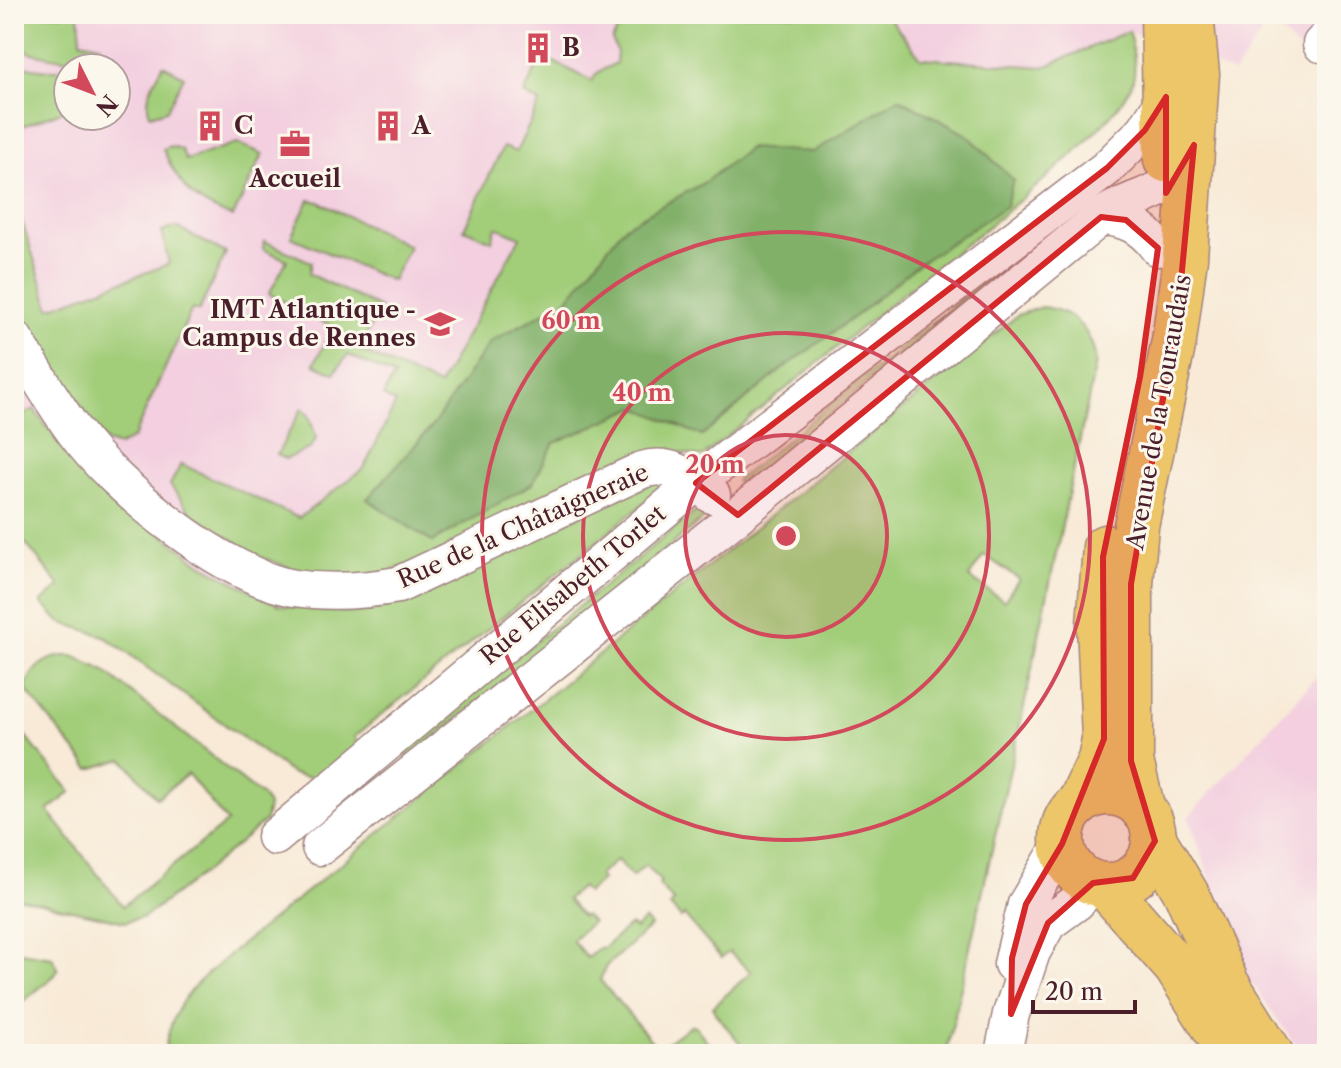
<svg xmlns="http://www.w3.org/2000/svg" width="1341" height="1068" font-family="'Libre Caslon Text',serif">
	<style>
		.built { fill: #f3cfdf; fill-rule: evenodd }
		.green { fill: #a2cd79; stroke: #767652; stroke-width: 2; fill-rule: evenodd }
		.forest { fill: #81b069; stroke: #66684a; stroke-width: 2 }
		.lines { fill: none; stroke-linecap: round; stroke-linejoin: round }
		.minor-casing { stroke: #a18481; stroke-width: 39 }
		.major-casing { stroke: #a18481; stroke-width: 47 }
		.minor { stroke: #fff; stroke-width: 36 }
		.major { stroke: #ecc669; stroke-width: 44 }
		.marked { fill: #d62828; fill-opacity: 0.2; stroke: #d62828; stroke-width: 6; stroke-linejoin: round }
		.ring { fill: none; stroke: #d1495b; stroke-width: 4 }
		.labels { text-anchor: middle; stroke-width: 6; stroke-linejoin: round; paint-order: stroke }
		.poi-label { font-size: 24px; font-weight: bold; fill: #4a1f2b; stroke: #fbf7ec; text-anchor: start }
		.street-label { font-size: 24px; fill: #4a1f2b; stroke: #fbf7ec }
		.centre { fill: #d1495b; stroke: #fbf7ec; stroke-width: 4 }
		.ring-label { font-size: 24px; text-anchor: middle; font-weight: bold; fill: #d1495b; stroke: #fbf7ec; stroke-width: 6; stroke-linejoin: round; paint-order: stroke }
	</style>
	<rect width="100%" height="100%" fill="#fbf7ec"/>
	<filter id="ink" filterUnits="userSpaceOnUse"><feTurbulence type="fractalNoise" baseFrequency=".0125" numOctaves="2"/><feDisplacementMap in="SourceGraphic" scale="16" xChannelSelector="R" yChannelSelector="G"/><feConvolveMatrix kernelMatrix="1 2 1 2 8 2 1 2 1" color-interpolation-filters="sRGB"/></filter>
	<filter id="wash" filterUnits="userSpaceOnUse"><feTurbulence type="fractalNoise" baseFrequency=".006" numOctaves="4" result="noise"/><feDisplacementMap in="SourceGraphic" scale="32" xChannelSelector="R" yChannelSelector="G"/><feGaussianBlur stdDeviation="1.8" result="paint"/><feColorMatrix in="noise" values="0 0 0 0 0 0 0 0 0 0 0 0 0 0 0 0 0 1.4 0 .05"/><feComposite in="paint" operator="in"/></filter>
	<g filter="url(#wash)">
		<rect width="100%" height="100%" fill="#f8ead7"/>
		<g class="built">
			<path d="M14 14H1327V75L1269 22 1234 73 1129 32 1133 56V81L1117 107 1093 135 1028 192 353 738 14 510ZM68 68H116V116H68Z"/>
			<path d="M1327 666V1054H1302L1243 970 1188 817Z"/>
		</g>
		<g class="green">
			<path d="M14 14H79L81 41 99 44 68 60 35 54 14 46Z"/>
			<path d="M613 14H886L921 58 1044 67 1129 31C1132 46 1137 65 1133 80 1121 128 960 248 916 283 844 341 773 399 702 457L667 450 567 490 420 562 361 580 311 575 260 557 192 514 170 485 181 464 299 518 364 468 396 403 383 396 394 376 348 355 334 373 314 364 333 327 269 294 287 260 263 249 264 241 311 262 309 274 380 308 359 350 439 386 520 237 496 227 492 241 464 229 503 147 516 152 540 103 524 94 542 56 592 81 597 73 616 63 617 51 612 40 617 31 607 25Z"/>
			<path d="M14 62C31 70 50 71 68 69V109L14 129Z"/>
			<path d="M163 65 184 76 167 110 150 115C143 97 155 81 163 65Z"/>
			<path d="M237 143 263 154 233 217C192 203 180 187 163 149L170 146 181 149 186 160Z"/>
			<path d="M14 197 50 308 169 264 162 232 176 227 226 253 199 311 192 309 133 438 119 446 106 442 14 306Z"/>
			<path d="M309 200 319 202 409 246 392 281 291 237Z"/>
			<path d="M1068 213 1072 218 740 486 736 481Z"/>
			<path d="M1041 307C1073 310 1092 330 1096 362L1024 707 946 1054H749L715 1013 713 1007 751 972 729 952 721 958 684 915 681 918 670 906 674 902 659 885 661 882 646 865 632 877 617 860 599 875 602 880 587 893 581 887 567 899 582 917 585 915 592 922 572 940 587 958 600 947 602 949 630 925 635 929 645 920 651 926 606 966 600 980 658 1049 691 1025 695 1026 717 1054H164C173 997 196 984 237 948L1018 315ZM984 555 1019 579 1004 601 969 577Z"/>
			<path d="M302 408 309 416 316 438 311 448 286 459 277 455Z"/>
			<path d="M34 409 75 466 202 565 279 605 351 613 417 599 488 558 655 481 668 484 354 737 363 748C338 768 325 785 291 773L104 636 59 622 41 602 60 586 14 529V421Z"/>
			<path d="M701 507 708 515 409 758 402 750Z"/>
			<path d="M63 656H73L103 670 263 797 268 806 265 821 206 871 144 917 125 922 14 897V722L71 792 48 811 123 906 227 822 188 774 157 798 123 759 90 769 25 689C31 670 42 659 63 656Z"/>
			<path d="M14 951 52 957 58 969 55 975 14 1009Z"/>
		</g>
		<path class="forest" d="M899 98 969 136 1013 180 1006 206 917 265 859 313 780 371 702 436 636 407 554 443 532 484 432 542 367 499 433 425 491 341 566 301 625 226 705 182 749 148 813 152Z"/>
	</g>
	<g filter="url(#ink)">
		<g class="lines">
			<g class="minor-casing">
				<g id="minor">
					<path d="M1321 44 1327 38"/>
					<path d="M1101 217C1121 202 1144 199 1164 186 1178 176 1186 159 1194 145"/>
					<path d="M14 338C34 369 52 401 74 431 115 488 224 576 294 588 328 593 364 591 398 585L642 470C671 461 689 478 712 495"/>
					<path d="M275 837 696 483 1107 168 1145 130 1166 97"/>
					<path d="M320 847 738 515 1101 217C1126 218 1143 227 1158 248"/>
					<path d="M1012 964 1026 904 1062 844"/>
					<path d="M1003 1054 1011 1014 1032 952 1048 923 1077 902 1093 883"/>
				</g>
			</g>
			<g class="major-casing">
				<g id="major">
					<path d="M1163 14 1166 160"/>
					<circle cx="1108" cy="839" r="46"/>
					<path d="M1079 804 1100 760 1104 739 1099 624 1105 547"/>
					<path d="M1143 810 1131 761V584L1136 526 1174 341 1185 258 1197 74 1191 14"/>
					<path d="M1155 841 1186 893 1227 984 1271 1054"/>
					<path d="M1105 886 1176 967 1231 1054"/>
				</g>
			</g>
			<use href="#minor" class="minor"/>
			<use href="#major" class="major"/>
		</g>
	</g>
	<path class="marked" d="M1166 97V193L1194 145 1178 312 1131 584V761L1155 841 1133 878 1093 883 1048 923 1011 1014 1012 958 1026 904 1062 844 1104 739 1103 557 1140 377 1158 248 1126 220 1101 217 738 515 696 483 1107 168 1145 130Z"/>
	<circle cx="786" cy="536" r="101" fill="#d1495b" fill-opacity=".12"/>
	<g class="ring">
		<circle cx="786" cy="536" r="101"/>
		<circle cx="786" cy="536" r="203"/>
		<circle cx="786" cy="536" r="304"/>
	</g>
	<defs>
		<g id="building-bare" transform="scale(2.4)"><path d="M-4-6H4V6H1V3H-1V6H-4ZM-2.5-4.3h1.7v1.8h-1.7ZM.8-4.3h1.7v1.8H.8ZM-2.5-1h1.7V.8h-1.7ZM.8-1h1.7V.8H.8Z" fill="#d1495b" stroke="#fbf7ec" stroke-width="2.5" paint-order="stroke"/></g>
		<g id="office-bare" transform="scale(2.4)"><path d="M-6-3h4V-5.5h4V-3h4V5H-6ZM-1-4.5V-3h2v-1.5ZM-6 0V1H6V0Z" fill="#d1495b" stroke="#fbf7ec" stroke-width="2.5" paint-order="stroke"/></g>
		<g id="university-bare" transform="scale(2.4)"><path d="M0-5L7-2L0 1L-7-2ZM-4 1L0 2.5L4 1V4Q0 6-4 4Z" fill="#d1495b" stroke="#fbf7ec" stroke-width="2.5" paint-order="stroke"/></g>
	</defs>
	<g fill-rule="evenodd">
		<use href="#building-bare" x="538" y="48"/>
		<use href="#building-bare" x="210" y="126"/>
		<use href="#building-bare" x="388" y="126"/>
		<use href="#office-bare" x="295" y="144"/>
		<use href="#university-bare" x="440" y="324"/>
	</g>
	<g class="labels">
		<g class="poi-label">
			<text x="562" y="56">B</text>
			<text x="234" y="134">C</text>
			<text x="412" y="134">A</text>
			<text x="295" y="187" text-anchor="middle">Accueil</text>
			<text x="416" y="318" text-anchor="end">IMT Atlantique -<tspan x="416" dy="28">Campus de Rennes</tspan></text>
		</g>
		<g class="street-label">
			<text transform="translate(1159 412) rotate(-80)" y="8">Avenue de la Touraudais</text>
			<text transform="translate(523 526) rotate(-24)" y="8">Rue de la Châtaigneraie</text>
			<text transform="translate(573 585) rotate(-40)" y="8">Rue Elisabeth Torlet</text>
		</g>
	</g>
	<circle cx="786" cy="536" r="12" class="centre"/>
	<g class="ring-label">
		<text x="571" y="329">60 m</text>
		<text x="642" y="401">40 m</text>
		<text x="715" y="473">20 m</text>
	</g>
	<rect width="1341" height="1068" fill="none" stroke="#fbf7ec" stroke-width="48"/>
	<g transform="translate(92 92) rotate(132)"><circle r="38" fill="#fbf7ec" stroke="#b4a19f" stroke-width="2"/>
	<path d="M0-6L14 30L0 20L-14 30Z" fill="#d1495b"/>
	<text y="-12" font-size="22" font-weight="bold" text-anchor="middle" fill="#4a1f2b">N</text>
	</g>
	<path d="M1033 1000v12h102v-12" fill="none" stroke="#4a1f2b" stroke-width="4"/>
	<text x="1045" y="1000" font-size="24" fill="#4a1f2b" stroke="#fbf7ec" stroke-width="6" paint-order="stroke">20 m</text>
</svg>
